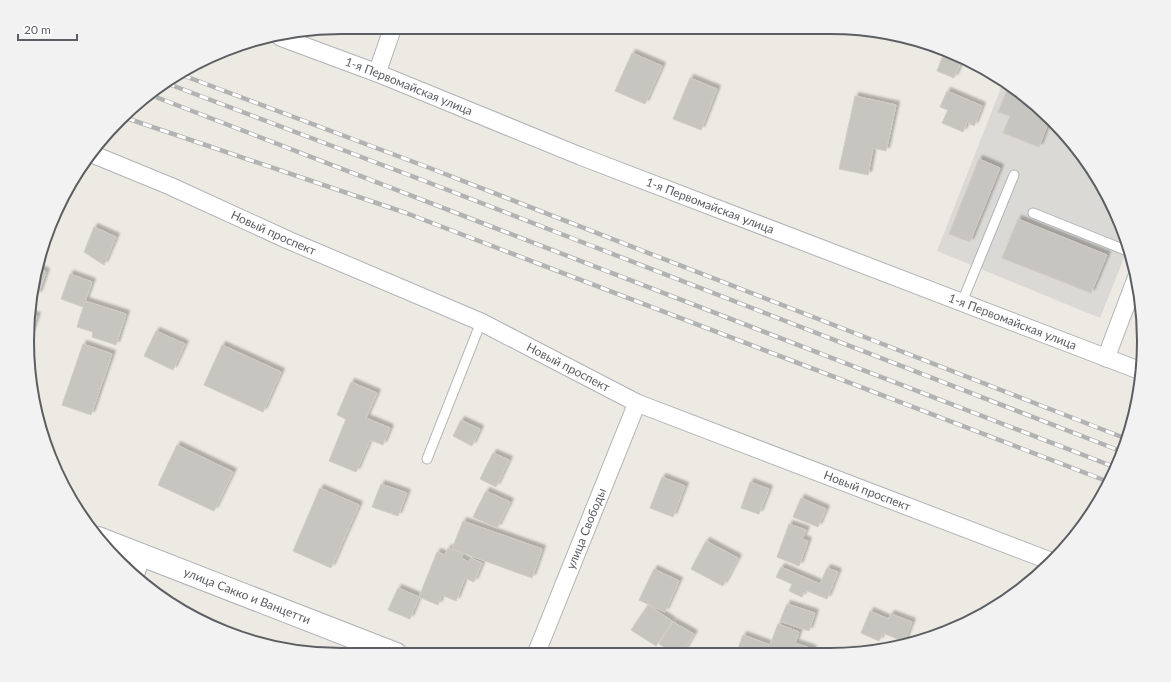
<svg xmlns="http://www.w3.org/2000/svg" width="1171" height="682" font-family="Lato,sans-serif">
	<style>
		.industrial { fill: #dbd9d5 }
		.building { fill: #c7c5c0; stroke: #d0ccc2; filter: url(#shadow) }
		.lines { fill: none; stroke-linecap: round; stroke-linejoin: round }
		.lane-casing { stroke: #b0b3b7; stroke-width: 11 }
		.street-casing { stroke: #b0b3b7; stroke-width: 19 }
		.secondary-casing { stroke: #afb2b6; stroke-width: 24 }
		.path { stroke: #9cc1a9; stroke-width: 2.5; stroke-dasharray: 4 2; stroke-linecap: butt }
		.lane { stroke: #fff; stroke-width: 9 }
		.street { stroke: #fff; stroke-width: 17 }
		.secondary { stroke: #fff; stroke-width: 22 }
		.rail-casing { stroke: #b1b2b2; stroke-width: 4.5 }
		.rail { stroke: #fff; stroke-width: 3; stroke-dasharray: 9; stroke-linecap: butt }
		.labels { text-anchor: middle; stroke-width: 3; stroke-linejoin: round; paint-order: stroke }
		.street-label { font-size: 12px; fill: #5b5e62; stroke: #fff }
		.rim { fill: none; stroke: #5b5e62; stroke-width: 2 }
	</style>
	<defs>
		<filter id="shadow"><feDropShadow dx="3.5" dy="-3.5" stdDeviation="1" flood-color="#0004"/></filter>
	</defs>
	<rect width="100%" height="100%" fill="#eceae3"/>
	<path class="industrial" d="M1004 80 1052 119 1091 166 1120 221 1128 248 1100 318 937 251Z"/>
	<g class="building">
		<path d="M478 27H494L492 32Z"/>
		<path d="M632 53 662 66 645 104 615 91Z"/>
		<path d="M944 53 962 60 954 78 937 71Z"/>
		<path d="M690 78 717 89 701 130 673 119Z"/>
		<path d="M1007 90 1025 97 1050 118 1039 147 1003 133 1010 116 998 112Z"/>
		<path d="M947 91 982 106 974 126 967 122 963 132 942 123 948 110 940 107Z"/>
		<path d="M855 96 896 105 886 151 873 148 868 175 839 169Z"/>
		<path d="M979 159 1000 168 970 242 949 234Z"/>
		<path d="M1018 219 1107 255 1091 293 1002 258Z"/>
		<path d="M94 227 116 237 104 265 84 252Z"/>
		<path d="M37 268 46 272 38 295 34 293Z"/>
		<path d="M70 274 92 282 83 307 61 299Z"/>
		<path d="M85 301 126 314 116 345 92 337 93 332 77 327Z"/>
		<path d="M32 315 37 316 30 336Z"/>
		<path d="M156 331 185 344 173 370 144 356Z"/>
		<path d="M83 344 112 354 91 415 62 405Z"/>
		<path d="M222 345 281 372 263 412 204 385Z"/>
		<path d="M351 382 377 393 366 418 390 428 383 445 370 440 356 472 329 461 346 419 337 415Z"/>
		<path d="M461 420 480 429 472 446 453 436Z"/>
		<path d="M177 445 233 472 214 511 158 485Z"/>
		<path d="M493 453 509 460 496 487 480 479Z"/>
		<path d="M662 477 685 486 673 517 650 508Z"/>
		<path d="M750 482 769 489 759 514 741 508Z"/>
		<path d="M381 484 407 493 398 516 372 507Z"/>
		<path d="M320 488 359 505 331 568 293 551Z"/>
		<path d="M486 491 510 502 497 528 473 517Z"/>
		<path d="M801 498 826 509 818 527 793 517Z"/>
		<path d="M463 521 542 549 532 578 452 549Z"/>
		<path d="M789 524 806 530 802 539 808 541 799 566 777 557Z"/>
		<path d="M706 541 738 558 723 586 691 569Z"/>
		<path d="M448 548 463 554 461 558 469 562 471 558 482 563 474 582 465 578 456 601 442 595 438 605 419 597 437 552 445 555Z"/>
		<path d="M781 567 820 584 827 568 838 572 827 599 805 590 802 597 789 591 792 584 776 577Z"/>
		<path d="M654 569 679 581 665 612 639 600Z"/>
		<path d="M398 588 419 597 410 619 388 610Z"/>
		<path d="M787 604 815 613 809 631 780 621Z"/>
		<path d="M648 605 672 621 656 646 631 630Z"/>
		<path d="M979 610 986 613 976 618Z"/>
		<path d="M870 611 888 619 891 614 912 622 904 642 883 633 879 641 861 633Z"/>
		<path d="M673 622 694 634 682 654H676L659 644Z"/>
		<path d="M778 624 799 632 795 643 813 649 811 654H736L743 635 770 645Z"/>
		<path d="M849 650 859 653 848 654Z"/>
	</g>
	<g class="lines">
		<g class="lane-casing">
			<g id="lane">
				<path d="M1033 213 1130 252"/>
				<path d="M962 302 1014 175"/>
				<path d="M427 459 481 322"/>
			</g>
		</g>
		<g class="street-casing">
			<g id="street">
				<path id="s1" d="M280 37 377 73 580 156 1141 371"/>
				<path d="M377 73 393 27"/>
				<path id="s2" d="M92 154 170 186 288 240 481 322 637 403 1053 562"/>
				<path d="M1106 358 1137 276"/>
				<path d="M136 573 142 556"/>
				<path id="s3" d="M536 654 637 403"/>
			</g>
		</g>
		<g class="secondary-casing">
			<g id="secondary">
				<path id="s4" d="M98 538 396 654"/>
			</g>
		</g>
		<path class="path" d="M1136 328 1143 331"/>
		<use href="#lane" class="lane"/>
		<use href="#street" class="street"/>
		<use href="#secondary" class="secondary"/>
		<g class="rail-casing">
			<g id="rail">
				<path d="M182 75 427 167 1127 439"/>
				<path d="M166 83 422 180 1123 452"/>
				<path d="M148 94 1117 468"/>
				<path d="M126 118 406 213 1109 482"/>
			</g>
		</g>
		<use href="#rail" class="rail"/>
	</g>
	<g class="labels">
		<g class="street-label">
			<text dy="4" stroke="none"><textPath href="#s1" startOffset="138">1-я Первомайская улица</textPath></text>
			<text dy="4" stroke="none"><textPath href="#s1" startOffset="462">1-я Первомайская улица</textPath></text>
			<text dy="4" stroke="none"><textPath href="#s2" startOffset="198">Новый проспект</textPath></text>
			<text dy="4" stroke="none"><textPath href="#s1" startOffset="786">1-я Первомайская улица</textPath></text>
			<text dy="4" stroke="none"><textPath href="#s2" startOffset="522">Новый проспект</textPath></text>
			<text dy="4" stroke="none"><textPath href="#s2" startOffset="846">Новый проспект</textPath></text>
			<text dy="4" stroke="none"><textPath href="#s3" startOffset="135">улица Свободы</textPath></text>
			<text dy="4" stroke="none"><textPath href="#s4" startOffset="160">улица Сакко и Ванцетти</textPath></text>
		</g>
	</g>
	<path d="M0 0H1171V682H0ZM341 34H830A307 307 0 0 1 1137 341V341A307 307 0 0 1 830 648H341A307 307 0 0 1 34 341V341A307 307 0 0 1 341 34Z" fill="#f2f2f2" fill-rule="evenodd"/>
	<path class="rim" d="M341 34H830A307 307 0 0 1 1137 341V341A307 307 0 0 1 830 648H341A307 307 0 0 1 34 341V341A307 307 0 0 1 341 34Z"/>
	<path d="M18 34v6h59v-6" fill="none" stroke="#5b5e62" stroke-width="2"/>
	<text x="24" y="34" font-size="12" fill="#5b5e62" stroke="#ffffff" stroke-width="3" paint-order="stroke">20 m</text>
</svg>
